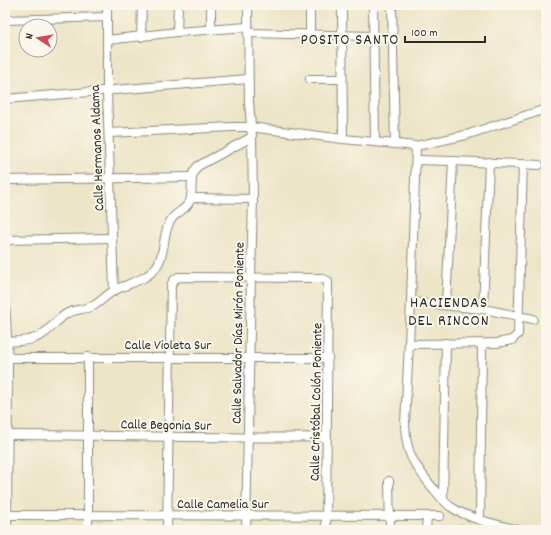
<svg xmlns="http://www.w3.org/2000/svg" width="551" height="535" font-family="Dekko,sans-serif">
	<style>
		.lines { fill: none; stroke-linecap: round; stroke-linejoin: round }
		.minor-casing { stroke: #8c8879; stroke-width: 10 }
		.minor { stroke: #fff; stroke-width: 8 }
		.labels { text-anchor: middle; stroke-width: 4; stroke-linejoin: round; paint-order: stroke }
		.street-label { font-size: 14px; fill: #2b2b2b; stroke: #fbf7ec }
		.quarter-label { font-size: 16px; letter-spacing: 1px; fill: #2b2b2b; stroke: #fbf7ec }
	</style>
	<rect width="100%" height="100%" fill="#fbf7ec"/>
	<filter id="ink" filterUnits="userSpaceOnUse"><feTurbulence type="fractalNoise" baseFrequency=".025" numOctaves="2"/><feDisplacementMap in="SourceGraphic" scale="8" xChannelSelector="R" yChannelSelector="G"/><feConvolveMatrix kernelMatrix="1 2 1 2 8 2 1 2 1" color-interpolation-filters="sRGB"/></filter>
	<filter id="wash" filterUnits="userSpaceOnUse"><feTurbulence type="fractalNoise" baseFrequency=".012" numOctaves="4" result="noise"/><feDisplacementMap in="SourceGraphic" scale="16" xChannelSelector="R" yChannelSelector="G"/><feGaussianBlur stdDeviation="0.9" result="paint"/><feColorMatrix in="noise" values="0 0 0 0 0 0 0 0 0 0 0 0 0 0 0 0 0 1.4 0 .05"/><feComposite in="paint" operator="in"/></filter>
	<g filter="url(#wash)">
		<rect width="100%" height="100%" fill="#ede5c7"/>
	</g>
	<g filter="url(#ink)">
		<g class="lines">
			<g class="minor-casing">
				<g id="minor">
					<path d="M107 5V92L114 291"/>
					<path d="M310 5V35"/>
					<path d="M342 5 343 139"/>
					<path d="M373 5 375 142"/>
					<path d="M392 5 395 144"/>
					<path d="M5 20 107 17"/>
					<path d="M211 30V5"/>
					<path d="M177 32 178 5"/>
					<path d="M248 33 373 36"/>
					<path d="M141 37 142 5"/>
					<path d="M107 40 177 32 248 27"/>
					<path d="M310 79H342"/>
					<path d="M5 99 248 79"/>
					<path d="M109 133 232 127H250L343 139 416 146 466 135 546 109"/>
					<path d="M416 146 411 302 405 424C406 455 414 464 432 487 438 494 444 502 451 507 469 519 498 525 519 530"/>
					<path d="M416 160 453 161 539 165"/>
					<path d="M5 180 192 177"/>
					<path d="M191 198 253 199"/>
					<path d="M5 240 112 238"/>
					<path d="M5 300 8 358 7 530"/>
					<path d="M411 302 483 309 533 319"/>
					<path d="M446 305 453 161"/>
					<path d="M483 309 489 162"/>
					<path d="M5 342C15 341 26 342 35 338 48 334 55 321 66 314 74 309 84 310 93 306 101 302 107 294 115 290 131 282 149 280 158 264 166 250 162 233 171 220 176 212 186 210 190 201 194 188 188 176 198 166L252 137"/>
					<path d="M409 344 497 343 512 340 518 334 523 164"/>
					<path d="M8 358H328"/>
					<path d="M5 435C112 435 219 439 326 437"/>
					<path d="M389 481 390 530"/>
					<path d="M443 499 446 343"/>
					<path d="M5 515 440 516"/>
					<path d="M480 519 482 344"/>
					<path d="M88 530V357"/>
					<path d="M167 530 171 285 174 280 178 277 321 278 328 281 326 530"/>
					<path d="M246 530 251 278 253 199 252 137 249 102 248 5"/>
					<path d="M426 530 427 516"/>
					<path d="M461 530V529"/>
				</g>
			</g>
			<use href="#minor" class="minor"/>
		</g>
	</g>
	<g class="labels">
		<g class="street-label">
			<text transform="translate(96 148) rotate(-92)" y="5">Calle Hermanos Aldama</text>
			<text transform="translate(237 333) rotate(-89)" y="5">Calle Salvador Días Mirón Poniente</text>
			<text x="168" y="349">Calle Violeta Sur</text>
			<text transform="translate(315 402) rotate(-89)" y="5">Calle Cristóbal Colón Poniente</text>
			<text transform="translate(166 424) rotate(1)" y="5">Calle Begonia Sur</text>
			<text x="223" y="508">Calle Camelia Sur</text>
		</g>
		<g class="quarter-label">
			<text x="350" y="44">POSITO SANTO</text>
			<text x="449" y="307">HACIENDAS<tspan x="449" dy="18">DEL RINCON</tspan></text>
		</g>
	</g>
	<rect width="551" height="535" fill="none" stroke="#fbf7ec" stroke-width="20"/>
	<g transform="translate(38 38) rotate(282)"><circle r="19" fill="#fbf7ec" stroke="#a8a59f"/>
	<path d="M0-3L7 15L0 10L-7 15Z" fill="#d1495b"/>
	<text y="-6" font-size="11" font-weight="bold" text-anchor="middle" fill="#2b2b2b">N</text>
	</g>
	<path d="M405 36v6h80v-6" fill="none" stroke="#2b2b2b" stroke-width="2"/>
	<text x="411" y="36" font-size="12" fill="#2b2b2b" stroke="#fbf7ec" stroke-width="3" paint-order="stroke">100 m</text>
</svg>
